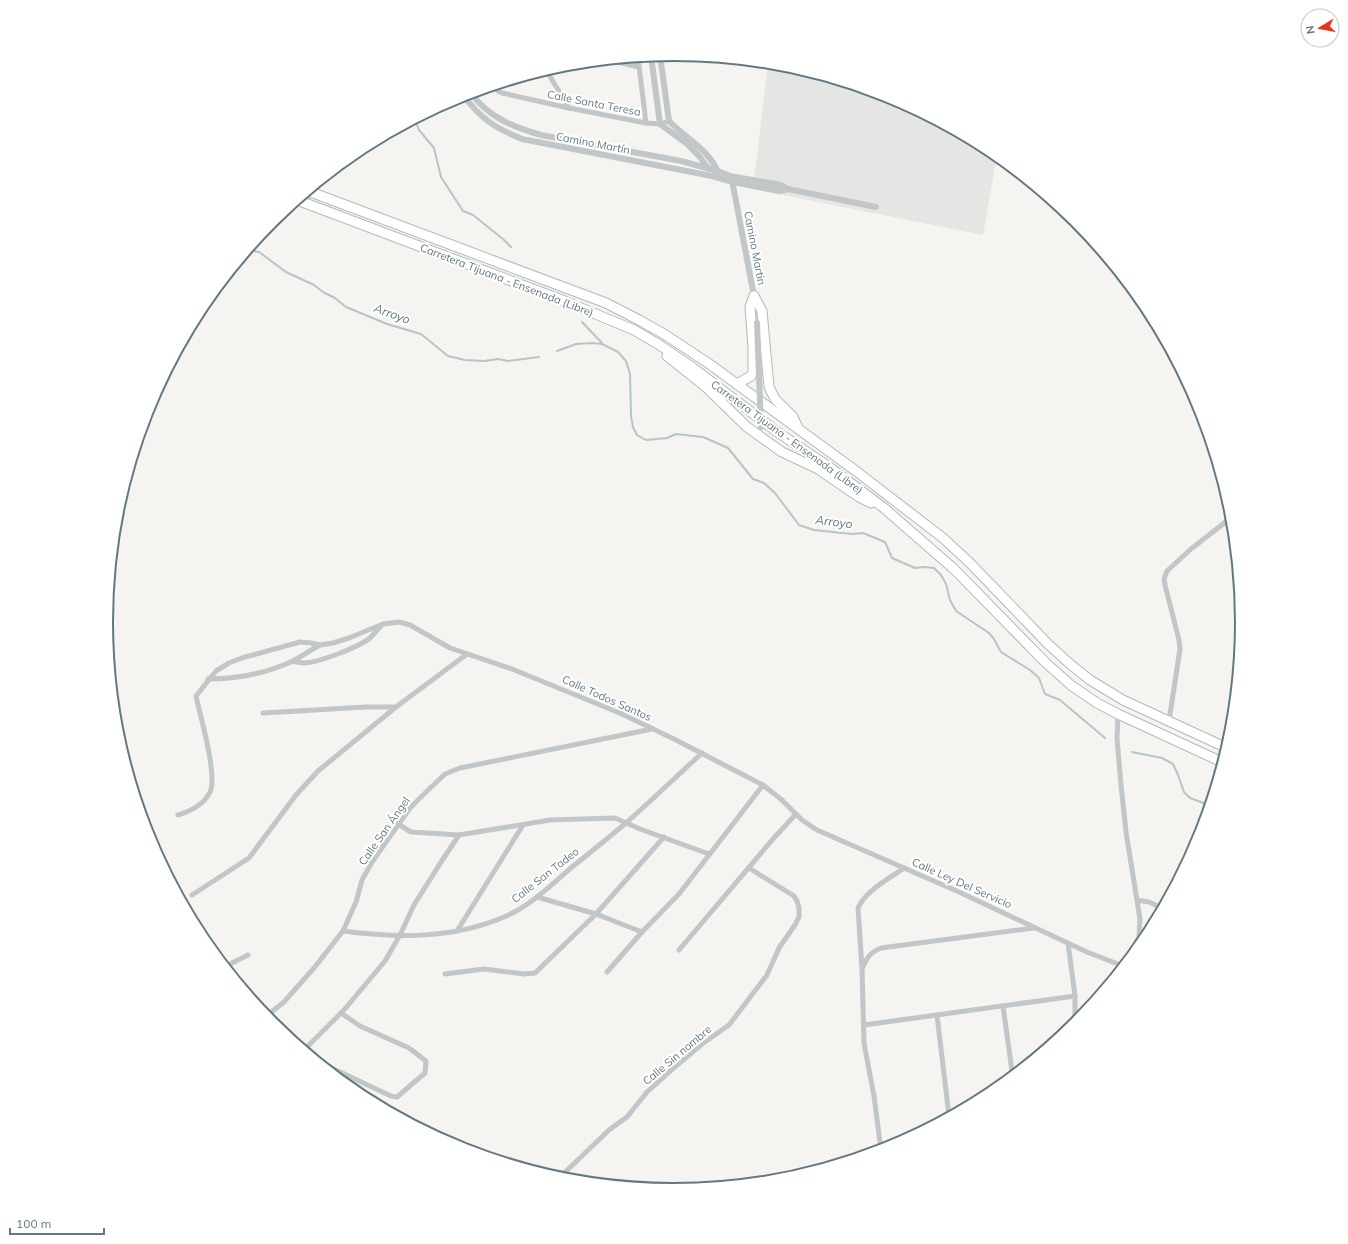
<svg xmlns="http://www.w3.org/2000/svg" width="1348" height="1244" font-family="Mulish,sans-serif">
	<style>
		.built { fill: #e5e6e4 }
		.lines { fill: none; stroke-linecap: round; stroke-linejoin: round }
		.stream { stroke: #b6c5c7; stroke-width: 2 }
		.trunk-casing { stroke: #b4b8ba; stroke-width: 11 }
		.minor { stroke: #c1c6c8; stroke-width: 5 }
		.tertiary { stroke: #c1c6c8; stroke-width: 6 }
		.trunk { stroke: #fff; stroke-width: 9 }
		.tertiary-bridge { stroke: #c1c6c8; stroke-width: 6 }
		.labels { text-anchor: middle; stroke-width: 4; stroke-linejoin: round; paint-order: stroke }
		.street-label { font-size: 11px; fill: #627883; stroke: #fff }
		.water-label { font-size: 12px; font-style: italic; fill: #5e7b80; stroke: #fff }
		.rim { fill: none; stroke: #627883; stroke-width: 2 }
	</style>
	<rect width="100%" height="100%" fill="#f5f4f0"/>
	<path class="built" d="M768 63 785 65 892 97 990 150 997 156 983 235 753 189Z"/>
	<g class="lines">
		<g class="stream">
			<path d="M415 120 419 130 434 148 441 177 463 211 473 215 503 239 511 247"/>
			<path d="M248 250 259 252 286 272 314 285 323 292 335 298 346 307 387 324 421 334 448 356 465 360 484 361 498 359 508 361 539 357"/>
			<path d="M582 322 602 343"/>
			<path d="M557 351 576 344 593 343 602 344 618 352 626 361 630 374 631 416 633 427 637 435 646 440 667 438 676 434 703 437 728 448 753 479 764 483 775 493 799 525 814 530 852 534 863 533 885 542 892 558 915 568 925 567 934 568 941 575 946 584 950 600 956 611 989 633 994 639 1001 652 1030 670 1039 678 1045 694 1060 700 1105 738"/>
			<path d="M1132 752 1162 758 1173 764 1178 775 1184 792 1190 798 1209 805"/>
		</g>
		<g class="trunk-casing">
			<g id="trunk">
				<path d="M308 191 566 288 606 303 639 320 664 334 708 363 856 471 943 538 970 563 1048 644 1070 664 1090 680 1123 700 1227 748"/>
				<path d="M297 200 562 300 634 330 658 344 692 367 776 431 832 469 884 508 954 569 1046 663 1072 686 1097 703 1118 714 1222 762"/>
				<path d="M754 296 762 311 769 387 775 399 793 417 798 428"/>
				<path d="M667 356 707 388 747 427 782 452 818 469 859 497 871 503"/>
				<path d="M737 384 751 376 753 371V348L750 307 754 296"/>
			</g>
		</g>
		<g class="minor">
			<path d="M638 58 646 123"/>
			<path d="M609 60 639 67"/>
			<path d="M546 70 569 108"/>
			<path d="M494 86 498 91 502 93 569 108 646 123 660 124 669 121"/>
			<path d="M293 661C297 662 301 663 305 663 320 662 359 647 370 638 374 634 377 630 381 626"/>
			<path d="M208 679C237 679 267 673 293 661 302 656 311 650 320 645"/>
			<path d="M263 713 366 707H396"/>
			<path d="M1118 714 1117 739 1121 785 1126 832 1140 919 1139 937 1129 956 1121 965"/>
			<path d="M1169 721 1180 649 1179 640 1165 585 1164 579 1167 571 1191 549 1232 517"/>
			<path d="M178 815C191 811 204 805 210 792 218 776 200 715 196 696L216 671 229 663 242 658 300 642 311 643 320 645 333 643 349 638 383 624 399 622 410 625 450 648 512 669 583 698 622 714 674 739 763 785 782 800 802 820 817 830 959 892 1087 952 1123 966"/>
			<path d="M398 824 411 832 459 835 550 820 615 818 640 829 709 854"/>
			<path d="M192 895 249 858 296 795 318 771 396 707 467 654"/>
			<path d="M537 897 596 914 642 932"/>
			<path d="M1137 900 1149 902 1162 908"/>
			<path d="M343 931C397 938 453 939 504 917 530 906 551 885 572 867 590 853 608 838 626 823 652 800 677 776 702 753"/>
			<path d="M457 931 523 825"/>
			<path d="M1068 943 1075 996V1024"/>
			<path d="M679 950 773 839 796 814"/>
			<path d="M226 967 232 963 248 955"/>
			<path d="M863 967C867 957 871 952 881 948L1034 928"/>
			<path d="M607 972 642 932 679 894 763 785"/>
			<path d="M445 974 484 969 524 974 535 973 596 914 664 837"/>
			<path d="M1003 1006 1012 1071"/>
			<path d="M937 1015 949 1116"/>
			<path d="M266 1016 283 1003 314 968 343 931 356 902 362 880 372 862 410 808 423 795 445 774 460 768 652 729"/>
			<path d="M864 1025 1075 996"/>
			<path d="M304 1050 344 1010 385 961 400 935 414 905 441 862 459 835"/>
			<path d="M319 1062 391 1096 397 1097 425 1073 426 1061 409 1048 360 1026 341 1013"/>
			<path d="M881 1150 874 1096 864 1043 862 969 858 908C866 890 889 879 904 868"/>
			<path d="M559 1178 609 1130 627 1117 647 1092 676 1066 702 1044 729 1025 767 975 779 948 795 925 799 917V908L797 901 794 896 749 868"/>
		</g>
		<g class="tertiary">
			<path d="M660 55 669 121C684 137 711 151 718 173"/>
			<path d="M651 56 660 124 686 143 699 156 709 169"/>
			<path d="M471 93C488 117 513 127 541 135L681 161 718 171 730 176 781 185 788 189 876 207"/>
			<path d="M463 95C481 119 495 128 522 139L712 176 733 182 779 191 788 189"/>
			<path d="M732 180 754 296 757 323"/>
		</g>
		<use href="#trunk" class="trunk"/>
		<path class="tertiary-bridge" d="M757 323 761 427"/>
	</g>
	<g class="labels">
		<g class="street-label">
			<text transform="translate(594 103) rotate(11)" y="4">Calle Santa Teresa</text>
			<text transform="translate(593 143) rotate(11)" y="4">Camino Martín</text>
			<text transform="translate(755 248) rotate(79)" y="4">Camino Martin</text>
			<text transform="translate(507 280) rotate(21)" y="4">Carretera Tijuana - Ensenada (Libre)</text>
			<text transform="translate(787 437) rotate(36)" y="4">Carretera Tijuana - Ensenada (Libre)</text>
			<text transform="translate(607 698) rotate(24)" y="4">Calle Todos Santos</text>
			<text transform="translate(384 831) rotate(-55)" y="4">Calle San Ángel</text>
			<text transform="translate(545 875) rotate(-38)" y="4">Calle San Tadeo</text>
			<text transform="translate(962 883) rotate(24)" y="4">Calle Ley Del Servicio</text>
			<text transform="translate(677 1055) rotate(-40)" y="4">Calle Sin nombre</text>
		</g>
		<g class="water-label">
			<text transform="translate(392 314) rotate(20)" y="4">Arroyo</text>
			<text transform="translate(834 522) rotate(7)" y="4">Arroyo</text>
		</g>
	</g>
	<path d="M0 0H1348V1244H0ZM113 622a561 561 0 1 1 1122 0a561 561 0 1 1-1122 0Z" fill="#fff" fill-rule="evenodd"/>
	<path class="rim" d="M113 622a561 561 0 1 1 1122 0a561 561 0 1 1-1122 0Z"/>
	<g transform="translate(1320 28) rotate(260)"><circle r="19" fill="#ffffff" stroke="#c0c9cd"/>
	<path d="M0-3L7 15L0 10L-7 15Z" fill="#ea341a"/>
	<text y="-6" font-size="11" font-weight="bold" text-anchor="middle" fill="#627883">N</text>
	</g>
	<path d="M10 1228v6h94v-6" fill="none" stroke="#627883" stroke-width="2"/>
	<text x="16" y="1228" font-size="12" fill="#627883" stroke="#ffffff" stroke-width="3" paint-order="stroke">100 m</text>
</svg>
